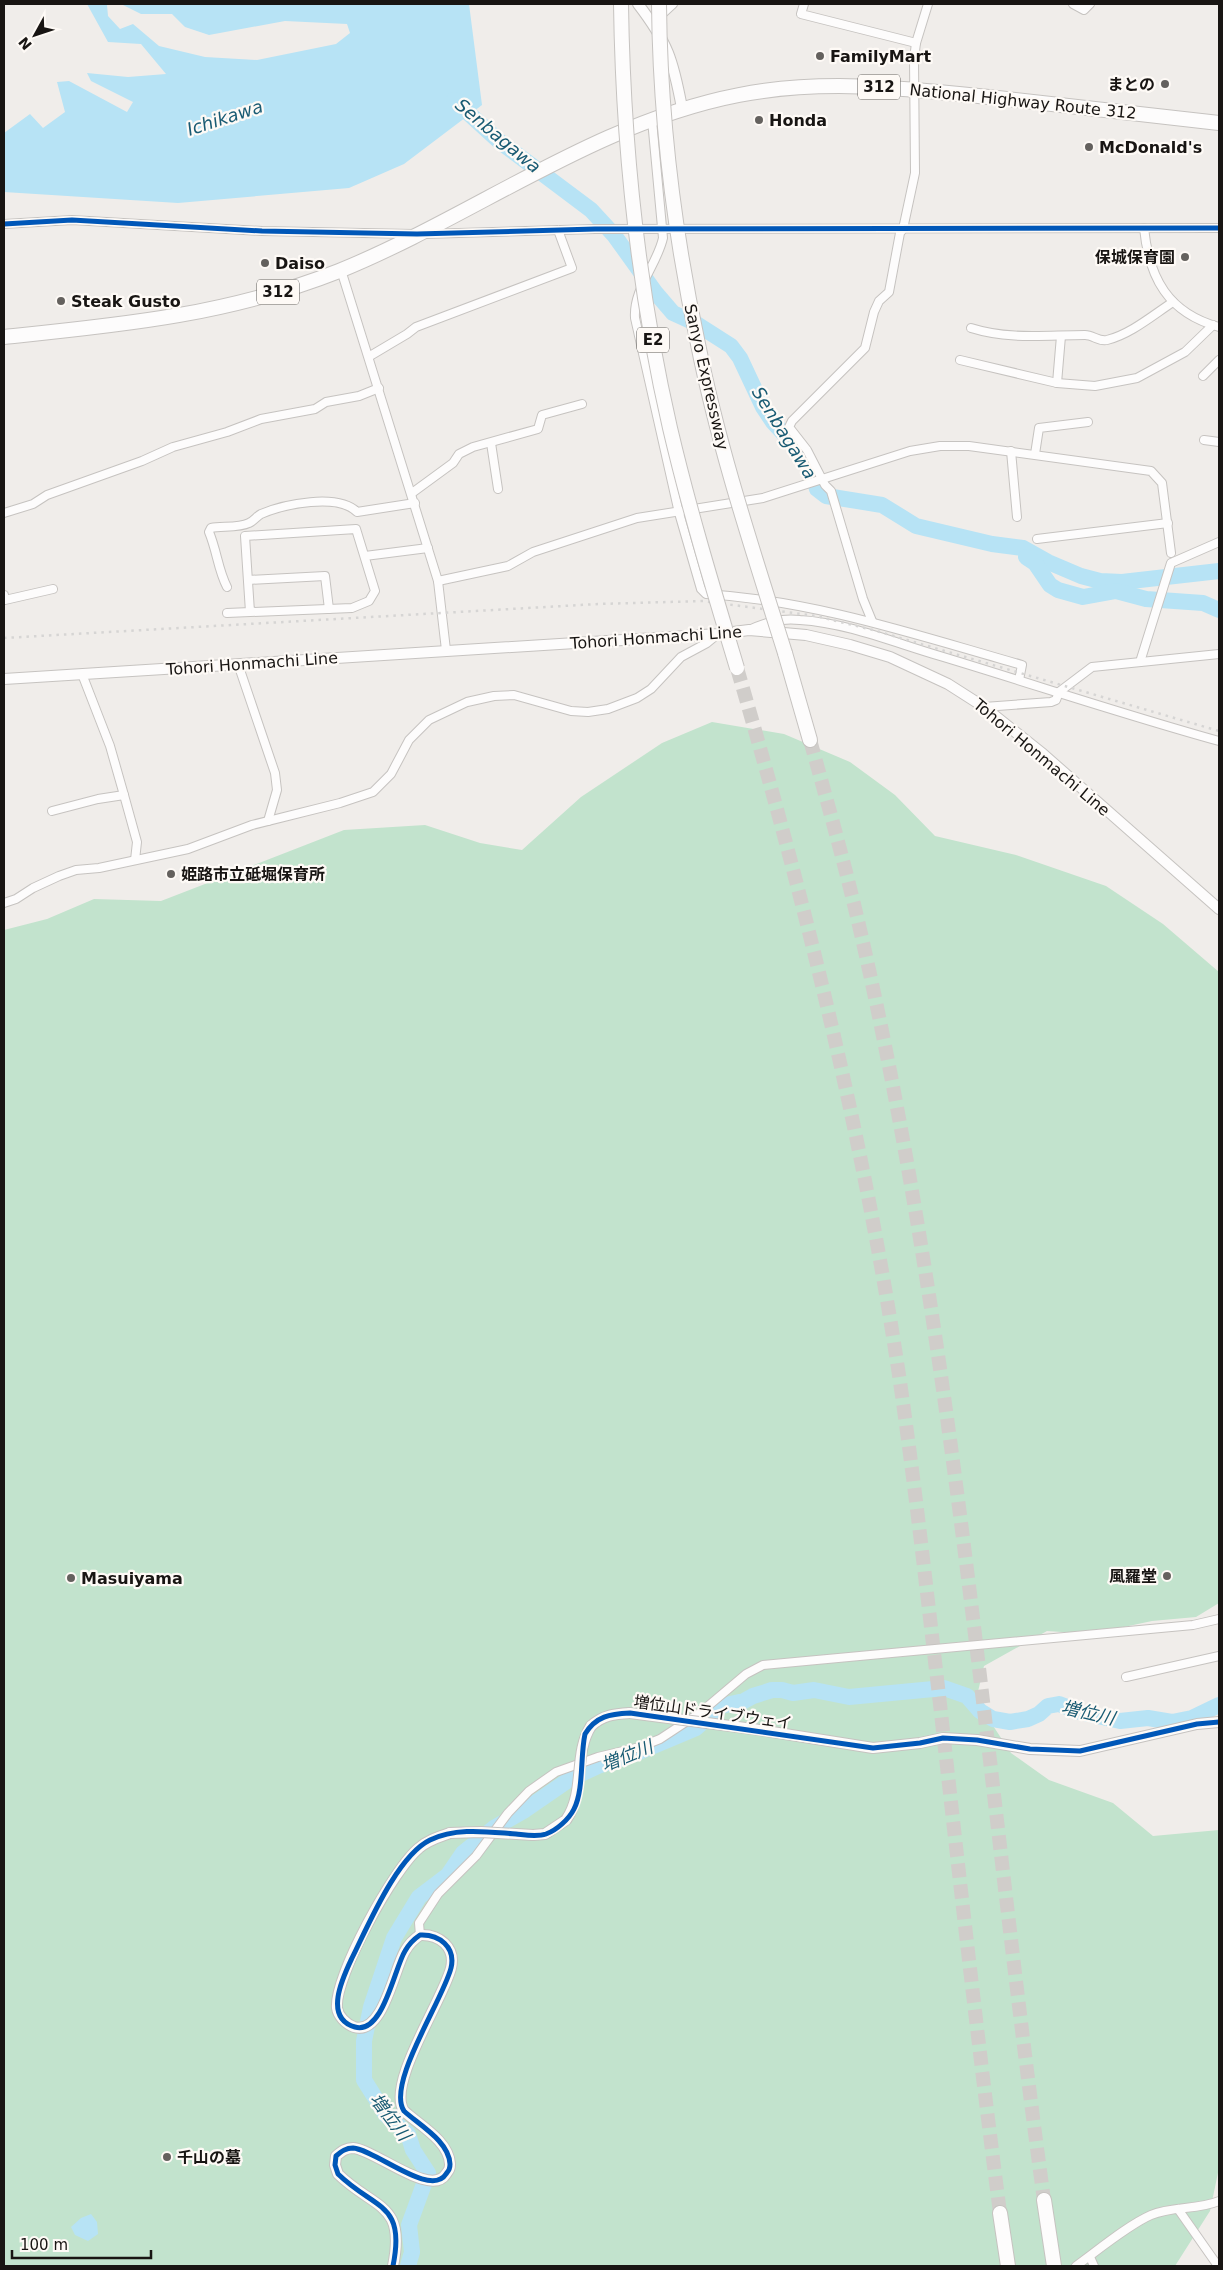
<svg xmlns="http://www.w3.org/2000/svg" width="1223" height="2270" font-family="'DejaVu Sans','Noto Sans JP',sans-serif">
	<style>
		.green { fill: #c2e3cd }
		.water { fill: #b7e3f5 }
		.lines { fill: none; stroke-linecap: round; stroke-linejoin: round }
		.river { stroke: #b7e3f5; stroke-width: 16 }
		.highway-tunnel { stroke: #d0cdca; stroke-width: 14; stroke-dasharray: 14 7; stroke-linecap: butt }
		.street-casing { stroke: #c6c3c0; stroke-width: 10 }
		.secondary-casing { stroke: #c6c3c0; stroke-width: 12 }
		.highway-casing { stroke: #c6c3c0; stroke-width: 16 }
		.street { stroke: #fdfcfc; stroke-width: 8 }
		.secondary { stroke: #fdfcfc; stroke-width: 10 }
		.highway { stroke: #fdfcfc; stroke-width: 14 }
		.rail { stroke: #d6d5d4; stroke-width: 2.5; stroke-dasharray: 2.5 5; stroke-linecap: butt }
		.secondary-bridge-casing { stroke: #c6c3c0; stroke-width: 12; stroke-linecap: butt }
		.highway-bridge-casing { stroke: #c6c3c0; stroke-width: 16; stroke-linecap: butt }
		.secondary-bridge { stroke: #fdfcfc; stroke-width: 10 }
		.highway-bridge { stroke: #fdfcfc; stroke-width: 14 }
		.cycleway-casing { stroke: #fefaf6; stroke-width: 8 }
		.cycleway { stroke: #0057b8; stroke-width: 5 }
		.poi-dot { fill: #64615e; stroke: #fefaf6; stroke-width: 2 }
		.labels { text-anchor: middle; stroke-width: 4.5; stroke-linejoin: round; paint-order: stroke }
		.shield { fill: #fefaf6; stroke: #5d5a57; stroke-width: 1 }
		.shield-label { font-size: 15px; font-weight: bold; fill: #181513 }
		.poi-label { font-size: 16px; font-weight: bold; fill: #181513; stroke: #fefaf6; text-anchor: start }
		.street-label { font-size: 16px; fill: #181513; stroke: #fefaf6 }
		.water-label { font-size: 18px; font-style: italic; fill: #195b73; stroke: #fefaf6 }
	</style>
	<rect width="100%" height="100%" fill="#f0edea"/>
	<path class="green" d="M712 722 784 734 850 762 895 795 935 836 1016 855 1106 886 1163 924 1219 972V1603L1196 1617 1152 1621 1091 1634 1047 1631 984 1666 976 1700 1011 1753 1049 1780 1113 1803 1153 1836 1219 1830V2168L1210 2211 1175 2266H4V930L47 919 94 899 161 901 344 830 425 825 480 843 522 850 581 797 662 743Z"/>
	<g class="water">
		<path d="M87 4H110L107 5 108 16 120 29 133 24 159 46 205 57 257 60 336 44 350 33 347 24 285 21 209 35 185 27 172 14H141L121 4H469L482 105 404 164 349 188 178 203 4 192V133L30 114 43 128 65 112 57 82 69 81 127 112 133 102 91 81 87 73 128 77 166 74 141 44 108 42Z"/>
		<path d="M91 2214 97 2222 98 2234 88 2241 75 2235 71 2227 81 2218Z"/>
	</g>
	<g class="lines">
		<g class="river">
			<path d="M454 100 499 141 591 210 614 235 655 292 673 313 695 323 731 346 740 358 763 407 773 422 797 448 812 471 817 489 826 496 882 505 916 526 992 544 1023 548 1048 562 1081 576 1100 581 1122 582 1219 571"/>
			<path d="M1026 557 1035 563 1050 585 1058 590 1083 597 1116 591 1146 599 1203 603 1219 610"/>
			<path d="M408 2266 412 2252 409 2225 428 2173 413 2150 408 2134 386 2115 364 2080V2041L371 2007 394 1938 419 1897 448 1875 463 1853 494 1828 525 1810 570 1779 598 1766 634 1754 696 1728 721 1706 744 1701 753 1696 772 1690H782L793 1693 814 1690 849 1697 944 1688 967 1696 980 1711 993 1719 1010 1722 1028 1719 1039 1714 1048 1706 1059 1704 1080 1712 1120 1721 1148 1718 1172 1722 1192 1718 1219 1705"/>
		</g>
		<g class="highway-tunnel">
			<path d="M737 668C805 900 863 1136 899 1375 915 1484 927 1594 940 1704 959 1874 978 2044 1000 2213"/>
			<path d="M810 740C830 811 850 883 866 956 957 1365 987 1785 1044 2200"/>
		</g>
		<g class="street-casing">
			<g id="street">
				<path d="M804 4 801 14 916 43"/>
				<path d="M1073 4 1084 10 1090 4"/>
				<path d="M660 16 673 4"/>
				<path d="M652 120 663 238C657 265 633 289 635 318L679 513 701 589 706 594C817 601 916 635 1022 665L1019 680"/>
				<path d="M4 224 72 220 262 231 414 234"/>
				<path d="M1144 228C1149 278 1168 313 1219 327"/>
				<path d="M425 234 595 229 1219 228"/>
				<path d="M341 270 438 581 446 650"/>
				<path d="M971 328C1009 340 1046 335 1085 335 1093 335 1099 342 1107 340 1131 334 1153 315 1173 302"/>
				<path d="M370 356 407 334 416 327 572 268 558 230"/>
				<path d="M960 360 1057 383 1095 386 1137 378 1185 352 1213 325"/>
				<path d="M1203 376 1219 360"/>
				<path d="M1057 383 1061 336"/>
				<path d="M1204 440 1219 442"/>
				<path d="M491 443 498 489"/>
				<path d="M1011 451 1017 517"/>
				<path d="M1035 454 1039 428 1088 422"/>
				<path d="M412 493 453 463 459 454 473 447 538 429 542 415 582 404"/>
				<path d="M4 513 33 504 47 495 142 461 173 447 227 432 261 419 315 409 326 402 359 396 379 388"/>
				<path d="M1037 539 1168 523"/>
				<path d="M365 556 428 548"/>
				<path d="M248 580 325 576 329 609"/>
				<path d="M438 581 508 566 533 552 637 518 763 498 910 451 940 446H969L1151 471 1162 483 1171 553"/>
				<path d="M227 587C218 570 217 551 209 532L211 528C222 526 239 528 249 523 254 521 257 516 261 514 284 504 338 493 357 512L415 503"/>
				<path d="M4 595 5 600 53 589"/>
				<path d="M227 613 352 608 369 601 375 591 356 529 245 536 250 612"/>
				<path d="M872 621 863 599 831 491 825 485 807 450 789 427 792 421 865 348 874 312 879 301 889 292 900 233 903 229 915 173 914 59 916 43 928 4"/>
				<path d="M749 630C767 622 781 618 800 620 848 623 895 643 940 656 1033 684 1125 715 1219 741"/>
				<path d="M1140 662 1171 563 1219 542"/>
				<path d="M238 664 275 773 277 790 268 821"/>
				<path d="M82 674 110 746 124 795 137 842 135 860"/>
				<path d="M984 707 1051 702 1056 700 1059 692 1092 667 1219 654"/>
				<path d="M52 811 98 799 124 795"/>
				<path d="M4 903 16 899 33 888 59 876 76 870 99 868 188 849 252 825 340 803 373 792 391 774 409 740 429 720 467 702 494 696 514 695 571 711 588 712 608 709 637 698 651 689 681 657 707 643 718 634"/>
				<path d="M1126 1677 1219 1656"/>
				<path d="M420 1935 419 1923 438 1894 476 1856 508 1813 529 1791 556 1772 598 1757 640 1747 660 1739 701 1712 746 1674 763 1665 1193 1625 1219 1619"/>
				<path d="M1178 2209 1218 2266"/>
				<path d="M1090 2257 1094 2266"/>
				<path d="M1076 2266C1097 2251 1128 2225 1151 2215 1172 2206 1198 2210 1219 2201"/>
			</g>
		</g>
		<g class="secondary-casing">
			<g id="secondary">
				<path d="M638 4C668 43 673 60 682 108"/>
				<path d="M4 679 718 634 749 630 806 635 850 645 890 657 948 684 984 707 1043 754 1219 909"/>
				<path d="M591 1726C603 1715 614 1714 630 1713"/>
				<path d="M753 1729 873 1748 920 1743 943 1738 977 1740 1030 1749 1080 1751 1197 1724 1219 1722"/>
				<path d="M533 1835 545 1834 566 1820"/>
				<path d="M393 2266C406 2202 375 2210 338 2174L335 2165 336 2156C342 2151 346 2148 353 2148 376 2150 431 2198 446 2174 449 2170 450 2169 450 2164 449 2141 419 2125 404 2111 386 2084 443 2000 451 1968 456 1947 439 1934 420 1935 414 1939 409 1944 405 1951 394 1969 383 2036 354 2027 346 2024 338 2016 337 2008 334 1977 394 1868 419 1848 428 1840 439 1837 450 1833"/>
			</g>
		</g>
		<g class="highway-casing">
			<g id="highway">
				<path d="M4 337C121 325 228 315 339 271 474 216 594 123 739 95 826 78 912 89 998 98 1072 107 1146 115 1219 123"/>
				<path d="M785 653 810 740"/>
				<path d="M1044 2200 1054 2266"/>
				<path d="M1000 2213 1008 2266"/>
			</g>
		</g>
		<use href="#street" class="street"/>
		<use href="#secondary" class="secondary"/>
		<use href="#highway" class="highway"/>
		<path class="rail" d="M4 638 598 604 703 601 816 616 873 630 1219 731"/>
		<g class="secondary-bridge-casing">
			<g id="secondary-bridge">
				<path d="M630 1713 753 1729"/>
				<path d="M566 1820C586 1791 573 1754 591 1726"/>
				<path d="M450 1833 481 1832 533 1835"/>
			</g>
		</g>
		<g class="highway-bridge-casing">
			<g id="highway-bridge">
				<path d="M621 4C623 146 638 289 670 428 689 509 713 588 737 668"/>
				<path d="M659 4C660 118 674 232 698 344 719 449 753 551 785 653"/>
			</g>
		</g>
		<use href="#secondary-bridge" class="secondary-bridge"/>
		<use href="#highway-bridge" class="highway-bridge"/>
		<g class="cycleway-casing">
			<g id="cycleway">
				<path d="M4 224 72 220 262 231 417 234 595 229 1219 228"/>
				<path d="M393 2266C406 2202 375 2210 338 2174L335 2165 336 2156C342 2151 346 2148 353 2148 376 2150 431 2198 446 2174 449 2170 450 2169 450 2164 449 2141 419 2125 404 2111 386 2084 443 2000 451 1968 456 1947 439 1934 420 1935 414 1939 409 1944 405 1951 394 1969 383 2035 355 2027 323 2018 343 1977 352 1958 368 1926 397 1856 430 1840 457 1827 488 1832 516 1834 526 1835 537 1837 546 1834 557 1830 569 1819 574 1809 584 1789 580 1757 585 1734 596 1716 610 1714 630 1713L873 1748 920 1743 943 1738 977 1740 1030 1749 1080 1751 1197 1724 1219 1722"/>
			</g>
		</g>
		<use href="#cycleway" class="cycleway"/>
	</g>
	<g class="poi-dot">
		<circle cx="820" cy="56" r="5"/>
		<circle cx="1165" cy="84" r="5"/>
		<circle cx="759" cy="120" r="5"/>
		<circle cx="1089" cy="147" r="5"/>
		<circle cx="1185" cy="257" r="5"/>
		<circle cx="265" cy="263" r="5"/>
		<circle cx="61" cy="301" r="5"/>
		<circle cx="171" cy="874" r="5"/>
		<circle cx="1167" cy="1576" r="5"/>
		<circle cx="71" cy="1578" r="5"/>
		<circle cx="167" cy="2157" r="5"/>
	</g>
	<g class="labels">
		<g class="shield">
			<rect x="858" y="74.5" width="42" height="25" rx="4"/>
			<rect x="257" y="279.5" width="42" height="25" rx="4"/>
			<rect x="637" y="327.5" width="32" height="25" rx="4"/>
		</g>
		<g class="shield-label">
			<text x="879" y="92">312</text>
			<text x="278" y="297">312</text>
			<text x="653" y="345">E2</text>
		</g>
		<g class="poi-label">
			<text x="830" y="62">FamilyMart</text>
			<text x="1155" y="90" text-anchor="end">まとの</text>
			<text x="769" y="126">Honda</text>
			<text x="1099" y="153">McDonald's</text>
			<text x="1175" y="263" text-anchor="end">保城保育園</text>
			<text x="275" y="269">Daiso</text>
			<text x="71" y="307">Steak Gusto</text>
			<text x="181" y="880">姫路市立砥堀保育所</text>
			<text x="1157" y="1582" text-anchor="end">風羅堂</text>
			<text x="81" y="1584">Masuiyama</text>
			<text x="177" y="2163">千山の墓</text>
		</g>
		<g class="street-label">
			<text transform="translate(1023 101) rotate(6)" y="6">National Highway Route 312</text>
			<text transform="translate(707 377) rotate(77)" y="6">Sanyo Expressway</text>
			<text transform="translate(656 637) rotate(-4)" y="6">Tohori Honmachi Line</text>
			<text transform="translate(252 663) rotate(-4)" y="6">Tohori Honmachi Line</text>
			<text transform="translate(1042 757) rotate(40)" y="6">Tohori Honmachi Line</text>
			<text transform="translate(713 1712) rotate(8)" y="6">増位山ドライブウェイ</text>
		</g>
		<g class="water-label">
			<text transform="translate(225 118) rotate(-18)" y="6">Ichikawa</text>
			<text transform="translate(498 136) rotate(40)" y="6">Senbagawa</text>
			<text transform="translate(784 433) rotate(58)" y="6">Senbagawa</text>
			<text transform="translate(1088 1713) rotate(13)" y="6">増位川</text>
			<text transform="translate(627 1756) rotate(-22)" y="6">増位川</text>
			<text transform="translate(390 2117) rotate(53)" y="6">増位川</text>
		</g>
	</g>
	<rect width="1223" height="2270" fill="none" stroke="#181513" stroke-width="10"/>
	<g transform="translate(35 35) rotate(230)" stroke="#fefaf6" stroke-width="4" paint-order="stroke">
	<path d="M0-4L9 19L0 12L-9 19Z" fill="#181513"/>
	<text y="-8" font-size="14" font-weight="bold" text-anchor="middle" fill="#181513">N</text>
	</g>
	<path d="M12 2250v8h139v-8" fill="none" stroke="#181513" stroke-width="2.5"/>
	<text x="20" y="2250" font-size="15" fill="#181513" stroke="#fefaf6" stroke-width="4" paint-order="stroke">100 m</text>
</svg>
